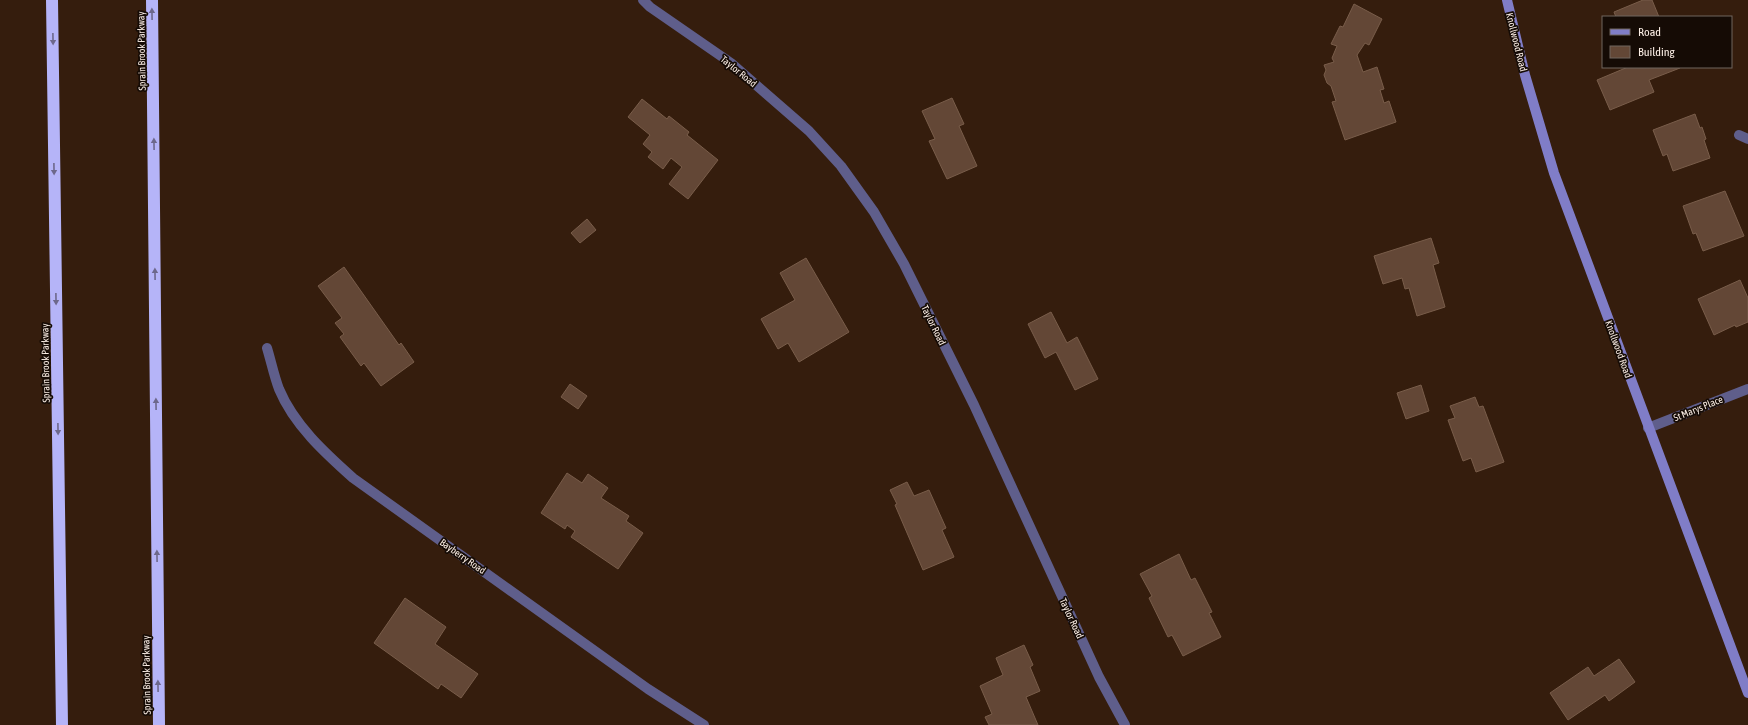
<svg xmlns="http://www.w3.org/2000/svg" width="1748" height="725" font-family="'Asap Condensed',sans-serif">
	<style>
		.building { fill: #634736; stroke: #795d4a }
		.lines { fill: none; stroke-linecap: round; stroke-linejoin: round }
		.service { stroke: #5f5e8b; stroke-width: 10 }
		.minor { stroke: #5f5e8b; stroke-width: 10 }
		.secondary { stroke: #807dc7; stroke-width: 10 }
		.motorway { stroke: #b5b4f8; stroke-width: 12 }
		.oneway { fill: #6d688b }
		.labels { text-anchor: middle; stroke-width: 3.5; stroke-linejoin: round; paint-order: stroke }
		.street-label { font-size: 10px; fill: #fcefe6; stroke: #150b05 }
	</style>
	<rect width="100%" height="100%" fill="#351d0d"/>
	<g class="building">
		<path d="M1643 0H1652L1659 17H1616L1614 12Z"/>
		<path d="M1354 4 1382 19 1369 45 1365 43 1357 55 1363 72 1377 67 1384 89 1380 90 1384 103 1389 101 1396 122 1345 140 1332 102 1336 101 1331 86 1327 83 1324 75 1326 70 1324 65 1334 62 1332 58 1337 46 1331 44 1340 26 1343 27Z"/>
		<path d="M1628 67H1680V68L1649 80 1654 92 1610 110 1597 80Z"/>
		<path d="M952 98 964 124 959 126 977 166 947 179 929 141 935 139 922 111Z"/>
		<path d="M642 99 667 119 669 116 689 132 687 135 718 160 688 199 669 184 682 167 671 158 663 169 648 157 652 152 643 144 650 135 628 117Z"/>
		<path d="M1695 114 1700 128 1702 127 1706 139 1704 140 1710 158 1673 171 1667 154 1663 156 1653 130Z"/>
		<path d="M1725 191 1744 236 1703 251 1696 233 1693 234 1683 206Z"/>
		<path d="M587 219 596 230 580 243 571 233Z"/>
		<path d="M1431 238 1439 263 1433 265 1445 307 1417 316 1409 288 1405 289 1402 278 1383 284 1374 256Z"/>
		<path d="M806 258 849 332 799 362 788 343 778 349 761 319 795 300 780 273Z"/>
		<path d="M344 267 399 345 401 343 414 362 381 386 364 363 361 366 340 337 344 334 335 323 342 318 318 286Z"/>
		<path d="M1740 280 1748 298V322L1736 327 1735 325 1714 335 1698 299Z"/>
		<path d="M1051 312 1067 343 1077 337 1098 379 1075 390 1056 352 1045 358 1028 324Z"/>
		<path d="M570 384 587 396 578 409 561 397Z"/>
		<path d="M1421 385 1429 411 1406 419 1397 393Z"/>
		<path d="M1475 397 1479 407 1483 406 1504 462 1476 472 1471 458 1463 461 1448 420 1455 418 1450 406Z"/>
		<path d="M567 473 582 483 588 474 608 488 601 498 629 516 626 521 643 533 618 569 571 537 575 531 567 525 565 529 541 513Z"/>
		<path d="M907 482 914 496 929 490 946 528 942 530 954 557 923 570 895 505 897 504 890 490Z"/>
		<path d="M1179 554 1191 580 1195 578 1212 612 1209 613 1221 637 1183 656 1172 635 1168 637 1149 598 1152 596 1140 574Z"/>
		<path d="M405 598 446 627 435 644 478 674 461 698 441 684 438 689 374 643Z"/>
		<path d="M1024 645 1033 665 1030 667 1040 691 1026 697 1038 725H989L985 717 992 714 980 686 1003 675 996 658Z"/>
		<path d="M1619 659 1635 682 1609 701 1605 695 1568 720 1550 693 1588 667 1594 676Z"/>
	</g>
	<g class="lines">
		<path class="service" d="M1739 135 1748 139"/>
		<g class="minor">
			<path d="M643 0 650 7 731 63 809 131 841 166 874 212 904 264 974 405 1099 677 1125 725"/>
			<path d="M267 348C271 361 274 376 279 389 294 425 325 453 353 478L648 689 704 725"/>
			<path d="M1648 428 1748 389"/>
		</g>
		<path class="secondary" d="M1507 0 1525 75 1554 173 1748 693"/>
		<g class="motorway">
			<path d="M52 0 62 725"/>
			<path d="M152 0 159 725"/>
		</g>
	</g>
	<defs><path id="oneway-solid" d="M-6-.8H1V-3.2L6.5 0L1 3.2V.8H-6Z"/></defs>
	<g class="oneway">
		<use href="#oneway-solid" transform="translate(152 14) rotate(-91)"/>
		<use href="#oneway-solid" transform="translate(53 39) rotate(89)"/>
		<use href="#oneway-solid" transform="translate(154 144) rotate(-91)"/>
		<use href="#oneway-solid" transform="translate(54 169) rotate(89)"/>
		<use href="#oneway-solid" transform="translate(155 274) rotate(-91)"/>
		<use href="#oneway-solid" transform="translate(56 299) rotate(89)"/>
		<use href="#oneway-solid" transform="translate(156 404) rotate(-91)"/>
		<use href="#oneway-solid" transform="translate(58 429) rotate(89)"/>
		<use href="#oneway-solid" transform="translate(157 556) rotate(-91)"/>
		<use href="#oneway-solid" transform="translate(158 686) rotate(-91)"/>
	</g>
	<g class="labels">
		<g class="street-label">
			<text transform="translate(1517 42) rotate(76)" y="4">Knollwood Road</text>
			<text transform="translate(141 51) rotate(-91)" y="4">Sprain Brook Parkway</text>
			<text transform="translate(739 71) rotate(39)" y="4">Taylor Road</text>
			<text transform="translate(934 325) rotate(64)" y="4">Taylor Road</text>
			<text transform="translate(1619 349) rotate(70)" y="4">Knollwood Road</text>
			<text transform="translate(45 363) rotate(-91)" y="4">Sprain Brook Parkway</text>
			<text transform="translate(1698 408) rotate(-22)" y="4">St Marys Place</text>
			<text transform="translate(463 556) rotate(35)" y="4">Bayberry Road</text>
			<text transform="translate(1072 618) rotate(65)" y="4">Taylor Road</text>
			<text transform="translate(146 675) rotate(-91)" y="4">Sprain Brook Parkway</text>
		</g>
	</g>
	<rect x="1602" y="16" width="130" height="52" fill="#150b05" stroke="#71665f"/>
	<rect x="1610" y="29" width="20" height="6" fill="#807dc7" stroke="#71665f"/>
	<text x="1638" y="36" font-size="12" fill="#fcefe6">Road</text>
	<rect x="1610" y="46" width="20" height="12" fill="#634736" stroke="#71665f"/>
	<text x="1638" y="56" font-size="12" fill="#fcefe6">Building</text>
</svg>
